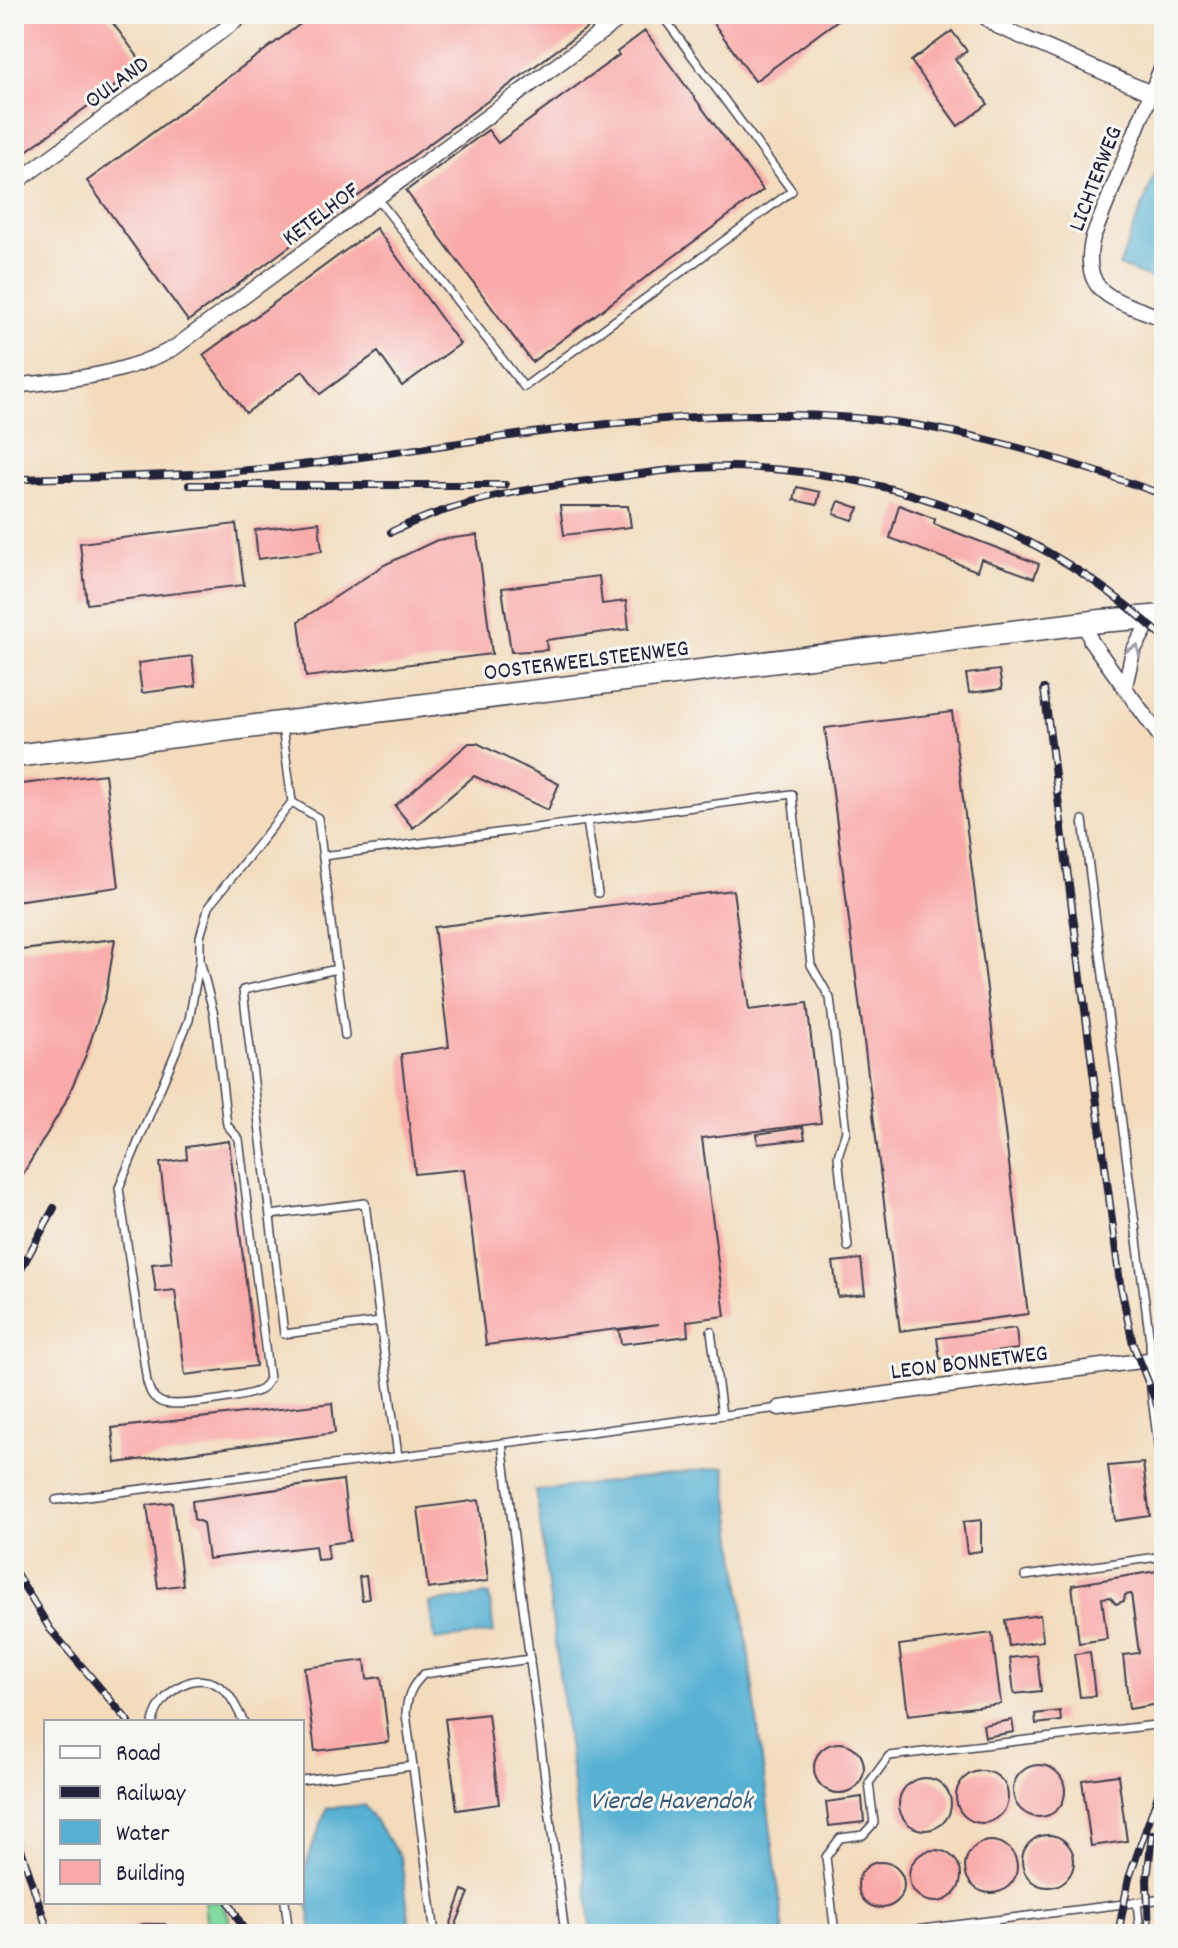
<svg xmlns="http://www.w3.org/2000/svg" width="1178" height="1948" font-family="Dekko,sans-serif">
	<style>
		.green { fill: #81da9f; stroke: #527e6d; stroke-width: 2 }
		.water { fill: #56b1d3; stroke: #3c6a87; stroke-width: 2 }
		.building { fill: #f9aaa9 }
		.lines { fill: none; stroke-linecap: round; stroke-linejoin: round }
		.lane-casing { stroke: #413e4e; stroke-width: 10 }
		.street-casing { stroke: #413e4e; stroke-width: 17 }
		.secondary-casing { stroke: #413e4e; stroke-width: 25 }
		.lane { stroke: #fff; stroke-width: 7 }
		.street { stroke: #fff; stroke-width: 14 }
		.secondary { stroke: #fff; stroke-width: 22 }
		.rail-casing { stroke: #22223b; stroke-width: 8 }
		.rail { stroke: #f6f6f2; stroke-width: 5; stroke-dasharray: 15; stroke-linecap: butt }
		.oneway { stroke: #9c9ca7 }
		.labels { text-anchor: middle; stroke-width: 6; stroke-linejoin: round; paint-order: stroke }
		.street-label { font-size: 24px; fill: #22223b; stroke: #f6f6f2 }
		.water-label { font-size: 26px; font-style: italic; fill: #375b78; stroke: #f6f6f2 }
	</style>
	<rect width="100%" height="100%" fill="#f6f6f2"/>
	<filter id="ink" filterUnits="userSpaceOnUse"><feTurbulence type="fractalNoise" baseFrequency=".0125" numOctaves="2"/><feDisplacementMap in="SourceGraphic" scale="16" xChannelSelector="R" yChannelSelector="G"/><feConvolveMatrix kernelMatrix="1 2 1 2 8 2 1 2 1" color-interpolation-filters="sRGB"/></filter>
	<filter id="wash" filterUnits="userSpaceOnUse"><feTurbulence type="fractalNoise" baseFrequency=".006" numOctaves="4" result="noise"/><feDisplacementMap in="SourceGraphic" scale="32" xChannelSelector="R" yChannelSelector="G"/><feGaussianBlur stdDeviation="1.8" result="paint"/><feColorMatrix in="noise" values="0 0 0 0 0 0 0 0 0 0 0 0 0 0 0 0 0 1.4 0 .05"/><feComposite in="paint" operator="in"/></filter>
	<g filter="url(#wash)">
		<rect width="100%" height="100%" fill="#f3dbbc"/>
		<path class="green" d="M204 1902H221L229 1918 230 1934H208Z"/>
		<g class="water">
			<path d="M1164 151V284L1119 266Z"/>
			<path d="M725 1467 784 1934H592L536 1491Z"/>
			<path d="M489 1595 494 1633 435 1640 430 1603Z"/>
			<path d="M364 1805 401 1858 411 1934H312L304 1870 327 1808Z"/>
		</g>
		<g id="blocks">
			<g class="building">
				<path d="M14 14H106L144 65 14 160Z"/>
				<path d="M314 14H606L188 321 87 181Z"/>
				<path d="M707 14H846L755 81Z"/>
				<path d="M645 31 763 190 532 362 406 191 488 130 498 143 619 55 617 52Z"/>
				<path d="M952 31 967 51 955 59 988 104 958 126 911 61Z"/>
				<path d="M376 228 460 344 402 386 378 352 320 394 303 371 246 413 203 355Z"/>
				<path d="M797 487 820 492 817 505 794 500Z"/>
				<path d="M839 501 859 508 853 520 834 514Z"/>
				<path d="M899 505 935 519 934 524 1039 564 1034 578 981 559 977 571 890 538Z"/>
				<path d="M560 506H628L631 527 564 535Z"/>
				<path d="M319 522 322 551 258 559 255 530Z"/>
				<path d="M236 524 244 585 87 604 80 543Z"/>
				<path d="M477 535 492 654 306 677 299 621 384 565 437 540Z"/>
				<path d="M599 576 602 604 626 601 629 629 546 640 547 650 511 652 502 588Z"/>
				<path d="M192 656 196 686 142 693 138 663Z"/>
				<path d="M999 670 1002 689 969 693 966 674Z"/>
				<path d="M952 712 1028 1314 900 1331 825 728Z"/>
				<path d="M469 743H477L559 784 548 810 474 776 413 828 395 806Z"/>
				<path d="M105 774 119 887 14 901V785Z"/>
				<path d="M733 890 749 1010 807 1003 821 1123 702 1138 725 1316 687 1321 688 1336 621 1344 619 1330 659 1324 486 1345 464 1169 415 1174 401 1054 449 1047 434 927Z"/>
				<path d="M115 939 106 994 86 1055 64 1105 14 1189V951Z"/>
				<path d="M803 1127 805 1139 758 1144 757 1134Z"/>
				<path d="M229 1141 256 1366 185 1375 175 1290 156 1292 152 1264 172 1262 160 1163 187 1159 186 1147Z"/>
				<path d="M861 1259 865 1294 838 1297 833 1262Z"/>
				<path d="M1016 1328 1018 1349 940 1359 937 1338Z"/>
				<path d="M332 1403 335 1433 116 1463 112 1428Z"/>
				<path d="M1143 1463 1150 1516 1115 1521 1108 1466Z"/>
				<path d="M343 1480 350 1541 327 1544 329 1559 317 1560 315 1546 208 1559 203 1523 194 1519 192 1501Z"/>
				<path d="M479 1500 488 1581 428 1589 418 1508Z"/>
				<path d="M172 1502 183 1585 158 1588 147 1505Z"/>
				<path d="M981 1520V1551L967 1553 963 1522Z"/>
				<path d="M1157 1571 1164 1625V1703L1129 1709 1123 1655 1139 1653 1131 1594 1125 1595 1124 1601 1116 1604 1110 1597 1102 1598 1107 1639 1079 1643 1072 1585Z"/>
				<path d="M366 1576 369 1599 362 1600 359 1577Z"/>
				<path d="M1040 1615 1043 1641 1009 1646 1005 1620Z"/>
				<path d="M992 1633 1001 1704 908 1715 899 1645Z"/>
				<path d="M1090 1652 1095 1696 1080 1697 1074 1654Z"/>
				<path d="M1037 1655 1041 1691 1014 1694 1010 1658Z"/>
				<path d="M365 1660 367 1679 381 1677 389 1742 315 1751 304 1668Z"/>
				<path d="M1060 1711 1061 1721 1036 1724 1035 1714Z"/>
				<path d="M488 1714 499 1804 457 1810 445 1719Z"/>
				<path d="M1012 1720 1014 1732 985 1737 983 1725Z"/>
				<circle cx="839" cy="1768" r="25"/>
				<circle cx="1039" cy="1791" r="26"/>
				<circle cx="982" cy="1797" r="26"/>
				<path d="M1118 1775 1127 1841 1091 1846 1082 1780Z"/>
				<circle cx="925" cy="1804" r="26"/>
				<path d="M862 1797 864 1822 829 1826 826 1802Z"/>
				<circle cx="1048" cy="1861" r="26"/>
				<circle cx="991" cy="1867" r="26"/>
				<circle cx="935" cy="1876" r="26"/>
				<circle cx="881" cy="1885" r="23"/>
				<path d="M463 1890 469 1893 452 1934H447Z"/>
				<path d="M143 1924H165L166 1934H122V1930Z"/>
			</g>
		</g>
	</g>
	<g filter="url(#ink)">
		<use href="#blocks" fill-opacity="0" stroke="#413e4e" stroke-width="2"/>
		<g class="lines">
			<g class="lane-casing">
				<g id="lane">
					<path d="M377 198 524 387 792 191 661 14"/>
					<path d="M292 802 318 818 345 1036"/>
					<path d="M1083 820 1150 1341 1151 1390 1164 1492"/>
					<path d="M587 821 598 893"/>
					<path d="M323 856 792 794 811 965 830 998 846 1131 838 1156 848 1247"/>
					<path d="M200 960 189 1020 119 1188 147 1382C150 1391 151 1397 161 1402 174 1408 249 1397 262 1389 265 1386 266 1383 269 1379L239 1139 227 1125 214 1015 200 960V937L209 906 292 802 282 726"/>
					<path d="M270 1215 365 1203 380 1322 284 1334 243 990 337 969"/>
					<path d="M380 1322 398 1456"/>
					<path d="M711 1331 722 1415"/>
					<path d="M502 1443 565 1934"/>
					<path d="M56 1500 779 1408"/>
					<path d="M1025 1576 1164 1556"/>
					<path d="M153 1722C159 1693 197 1665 224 1690 233 1697 238 1712 244 1722"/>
					<path d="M302 1780 413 1766"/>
					<path d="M285 1902 289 1934"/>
					<path d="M1137 1902 1140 1934"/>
					<path d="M435 1934 406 1714C407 1696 411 1686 424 1674L530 1659"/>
					<path d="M835 1934 826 1857 840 1838 863 1835 874 1823 869 1783 889 1756 1164 1724"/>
					<path d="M883 1934 1164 1899"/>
				</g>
			</g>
			<g class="street-casing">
				<g id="street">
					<path d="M981 14 997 26 1151 93"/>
					<path d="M1164 61 1093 237C1078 297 1118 300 1164 319"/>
					<path d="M14 184 245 14"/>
					<path d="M14 386C73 379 121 376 174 348L626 14"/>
					<path d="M1085 623 1091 641 1164 742"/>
					<path d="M1125 686 1133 651 1153 616"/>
					<path d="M779 1408 1164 1358"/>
				</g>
			</g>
			<g class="secondary-casing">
				<path id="secondary" d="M14 756 1101 621 1164 616"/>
			</g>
			<use href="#lane" class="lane"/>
			<use href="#street" class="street"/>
			<use href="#secondary" class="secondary"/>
			<g class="rail-casing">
				<g id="rail">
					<path d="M14 479C113 477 211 476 309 464 489 441 673 403 855 418 962 426 1063 459 1164 495"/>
					<path d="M189 485H505"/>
					<path d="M391 532C457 500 523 489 595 480 641 474 687 466 734 467 893 471 1047 528 1164 638"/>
					<path d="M1044 689 1120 1283 1133 1344 1164 1422"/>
					<path d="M14 1282 54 1208"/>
					<path d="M14 1570 50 1629 129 1722"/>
					<path d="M14 1828 49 1934"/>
					<path d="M229 1902 246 1934"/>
					<path d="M1118 1934 1129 1878 1164 1778"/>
					<path d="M1149 1934 1147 1880 1152 1834"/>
				</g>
			</g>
			<use href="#rail" class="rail"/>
		</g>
		<defs><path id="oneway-chevron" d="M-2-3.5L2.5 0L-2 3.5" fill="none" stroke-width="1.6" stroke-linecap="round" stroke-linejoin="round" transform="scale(2)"/></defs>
		<use class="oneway" href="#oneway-chevron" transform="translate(1135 650) rotate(-66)"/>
	</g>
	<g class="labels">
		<g class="street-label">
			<text transform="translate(116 81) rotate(-36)" y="8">OULAND</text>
			<text transform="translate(1094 178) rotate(-69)" y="8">LICHTERWEG</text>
			<text transform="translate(320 213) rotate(-37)" y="8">KETELHOF</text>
			<text transform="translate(586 659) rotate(-7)" y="8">OOSTERWEELSTEENWEG</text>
			<text transform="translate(969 1361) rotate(-7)" y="8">LEON BONNETWEG</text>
		</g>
		<g class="water-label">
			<text x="671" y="1808">Vierde Havendok</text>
		</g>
	</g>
	<rect width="1178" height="1948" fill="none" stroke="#f6f6f2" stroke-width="48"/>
	<rect x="44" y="1720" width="260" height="184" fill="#f6f6f2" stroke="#a1a1a9" stroke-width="2"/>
	<rect x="60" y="1746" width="40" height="12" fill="#ffffff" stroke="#a1a1a9" stroke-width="2"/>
	<text x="116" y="1760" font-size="24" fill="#22223b">Road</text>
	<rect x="60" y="1786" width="40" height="12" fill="#22223b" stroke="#a1a1a9" stroke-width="2"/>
	<text x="116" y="1800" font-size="24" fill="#22223b">Railway</text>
	<rect x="60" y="1820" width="40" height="24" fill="#56b1d3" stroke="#a1a1a9" stroke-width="2"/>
	<text x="116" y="1840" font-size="24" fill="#22223b">Water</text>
	<rect x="60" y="1860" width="40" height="24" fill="#f9aaa9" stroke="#a1a1a9" stroke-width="2"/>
	<text x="116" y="1880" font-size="24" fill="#22223b">Building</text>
</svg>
